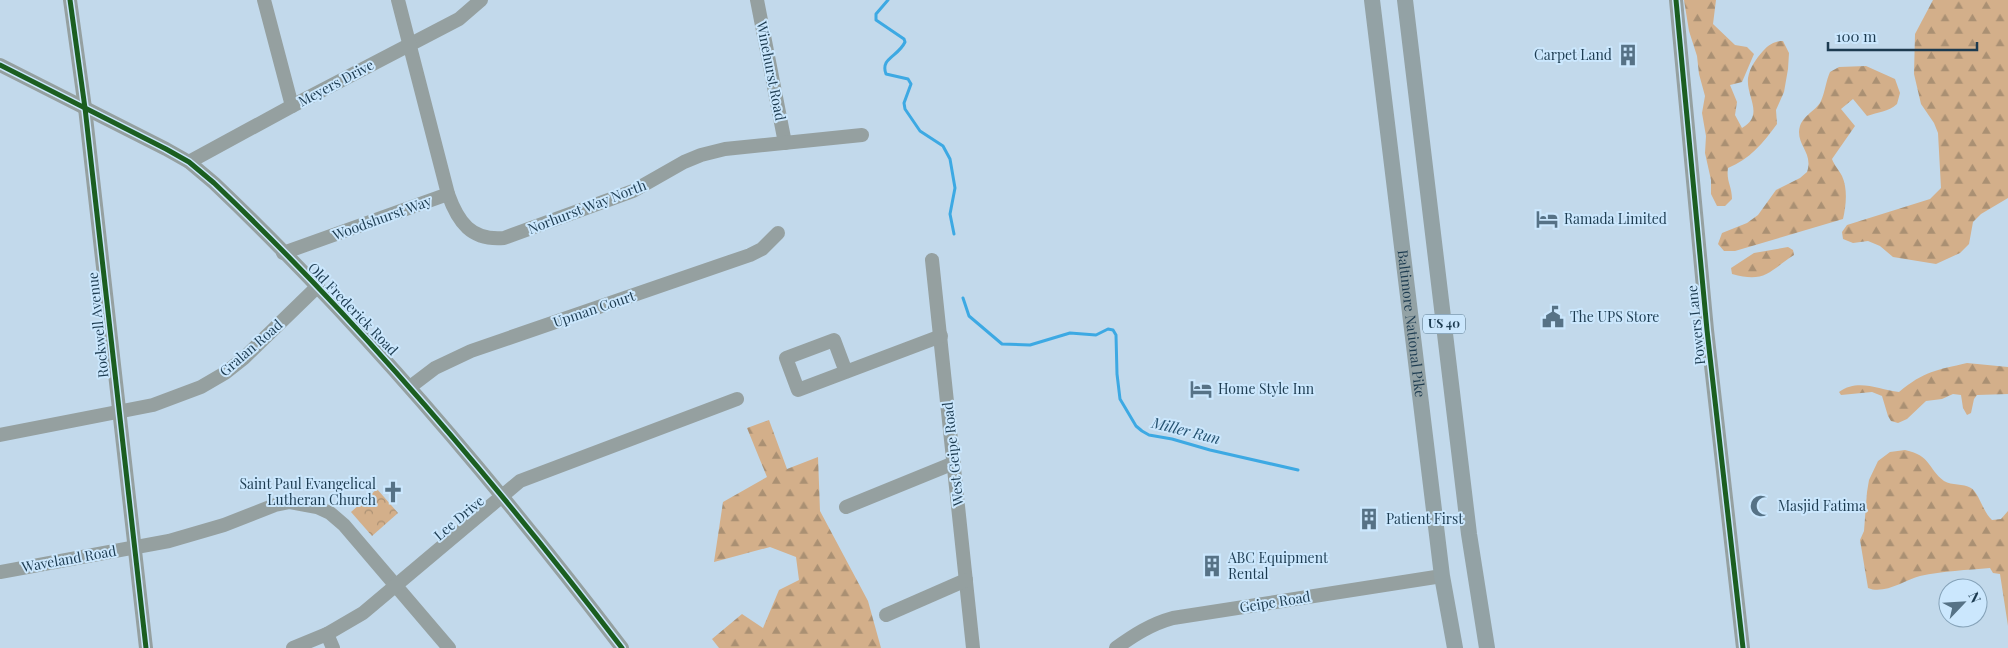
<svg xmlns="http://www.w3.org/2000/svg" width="2008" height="648" font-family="'Playfair Display',serif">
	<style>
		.forest { fill: url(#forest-firs) }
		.park { fill: url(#park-crowns) }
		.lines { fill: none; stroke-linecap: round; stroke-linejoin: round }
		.stream { stroke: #3da9e3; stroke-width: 3 }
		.minor { stroke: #95a0a0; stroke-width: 14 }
		.major { stroke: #93a2a5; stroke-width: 16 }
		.cycleway-casing { stroke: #cbe7fd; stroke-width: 8 }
		.cycleway { stroke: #1b5e20; stroke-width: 5 }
		.labels { text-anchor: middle; stroke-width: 4; stroke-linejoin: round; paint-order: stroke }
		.shield { fill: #cbe7fd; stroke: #506f84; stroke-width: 1 }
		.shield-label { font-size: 12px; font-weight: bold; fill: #1c3b50 }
		.poi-label { font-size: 14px; fill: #1c3b50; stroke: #cbe7fd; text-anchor: start }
		.street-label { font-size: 14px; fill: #1c3b50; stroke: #cbe7fd }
		.water-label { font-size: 15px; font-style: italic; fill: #255271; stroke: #cbe7fd }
	</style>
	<defs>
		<pattern id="forest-firs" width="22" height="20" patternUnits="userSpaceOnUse" patternTransform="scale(1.25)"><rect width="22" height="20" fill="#d3af8a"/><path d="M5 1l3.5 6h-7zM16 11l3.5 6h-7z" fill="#aa9073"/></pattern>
		<pattern id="park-crowns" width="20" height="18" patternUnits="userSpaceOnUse" patternTransform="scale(1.25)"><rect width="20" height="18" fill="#d3af8a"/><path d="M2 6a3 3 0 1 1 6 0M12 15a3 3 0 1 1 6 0" fill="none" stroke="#aa9073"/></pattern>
	</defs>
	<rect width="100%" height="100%" fill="#c2d9eb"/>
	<g class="forest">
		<path d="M1684 0H1716L1713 24 1735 45 1747 47 1754 54 1742 82 1730 85 1737 102 1735 115 1742 128C1765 115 1746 97 1748 78 1750 67 1756 59 1763 51 1769 44 1775 41 1783 41L1789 53 1788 69 1784 92 1776 110 1777 124C1763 143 1750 159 1728 168 1726 181 1732 186 1732 199L1725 206H1717L1711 194V180L1705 153 1706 136 1702 113 1705 96 1699 74 1697 56 1689 31Z"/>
		<path d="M1933 0H2008V198L1981 214 1973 222 1969 244 1960 253 1936 264 1893 257 1880 246 1868 241 1853 243 1843 239 1842 232 1847 225 1930 199 1941 188 1938 133 1934 123 1921 104 1914 74 1915 34Z"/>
		<path d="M1866 66 1895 79 1900 93 1897 104C1888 112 1878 112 1867 116L1853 99 1841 109 1855 126 1832 159C1834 165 1839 170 1842 176 1848 189 1846 206 1843 219L1735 251H1724L1718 244 1722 233 1747 223 1758 215 1776 190 1800 178 1807 172C1813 154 1799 147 1799 132 1800 115 1815 113 1821 101 1825 92 1826 81 1830 72L1839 67Z"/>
		<path d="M1788 247 1793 250 1794 255C1768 272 1765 283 1732 274L1731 268 1754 253Z"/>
		<path d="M1967 363 2008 367V394L1977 395 1974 399 1971 413 1967 415 1963 408 1961 395 1953 394 1942 399 1926 401 1907 419 1898 423 1891 421 1888 416 1882 396 1872 392 1841 395 1839 392C1859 378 1878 390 1899 392 1924 371 1937 370 1967 363Z"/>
		<path d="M769 420 787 469 818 457 820 511 868 601 881 648H719L712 639 742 614 763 628 779 590 799 580 796 557 770 547 714 562 723 502 767 477 747 428Z"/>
		<path d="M1905 450C1932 456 1927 468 1944 481 1952 486 1963 483 1971 488 1979 493 1983 512 1992 520L2001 519 2008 511V626L2000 574 1993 573 1990 568C1967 570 1943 571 1920 576 1905 580 1884 595 1868 588L1860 540 1864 531 1867 492 1869 480 1878 461 1890 452Z"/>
	</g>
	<path class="park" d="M377 489 398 513 372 536 351 512Z"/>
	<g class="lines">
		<g class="stream">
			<path d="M888 0 876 14V20L904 39 905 42C898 57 880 58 886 74L908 79 911 84 904 103 905 109 920 131 943 146 950 159 955 188 950 214 954 234"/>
			<path d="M963 298 969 316 1002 344 1030 345 1070 333 1096 335 1108 329 1113 330 1116 335 1117 374 1120 399 1136 426 1142 431 1149 435 1172 439 1210 450 1298 470"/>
		</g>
		<g class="minor">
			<path d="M70 0 85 108 146 648"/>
			<path d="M264 0 292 106"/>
			<path d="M757 0 785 143"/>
			<path d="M1676 0 1707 330 1743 648"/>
			<path d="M0 65 166 149 189 162 214 183C363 325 497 484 622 648"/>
			<path d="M189 162 292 106 459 19 481 0"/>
			<path d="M448 194C458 222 471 241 504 238L633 191 684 162 701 155 725 149 862 135"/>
			<path d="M283 253 448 194 398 0"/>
			<path d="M932 260 973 648"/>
			<path d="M846 372 834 340 786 358 798 390 941 336"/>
			<path d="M410 387 435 368 471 351 750 255 762 249 778 233"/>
			<path d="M0 435 153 405 201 387 225 373 244 358 317 287"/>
			<path d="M846 507 954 463"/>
			<path d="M0 572 169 541 224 525 275 505 290 502 317 507 330 513 344 525 449 648"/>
			<path d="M886 615 966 580"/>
			<path d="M327 634 333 648"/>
			<path d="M293 648 327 634 363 613 520 481 737 399"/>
			<path d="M1116 648C1134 635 1151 624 1173 618L1442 576"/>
		</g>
		<g class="major">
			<path id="s1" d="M1372 0 1442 576 1455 648"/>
			<path d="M1405 0 1469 534 1487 648"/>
		</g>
		<g class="cycleway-casing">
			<g id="cycleway">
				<path d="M70 0 85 108 146 648"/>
				<path d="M1676 0 1707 330 1743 648"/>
				<path d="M0 65 166 149 189 162 214 183C363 325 497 484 622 648"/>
			</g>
		</g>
		<use href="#cycleway" class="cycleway"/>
	</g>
	<defs>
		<g id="building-bare" transform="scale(1.725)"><path d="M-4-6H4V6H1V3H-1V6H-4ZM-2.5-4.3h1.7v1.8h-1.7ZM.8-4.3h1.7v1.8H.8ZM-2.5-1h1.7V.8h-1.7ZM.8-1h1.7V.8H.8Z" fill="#567286" stroke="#cbe7fd" stroke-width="2.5" paint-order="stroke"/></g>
		<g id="hotel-bare" transform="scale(1.725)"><path d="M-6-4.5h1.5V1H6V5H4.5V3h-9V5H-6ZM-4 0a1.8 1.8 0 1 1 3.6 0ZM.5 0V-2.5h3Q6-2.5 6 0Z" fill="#567286" stroke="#cbe7fd" stroke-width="2.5" paint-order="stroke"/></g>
		<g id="civic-bare" transform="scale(1.725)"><path d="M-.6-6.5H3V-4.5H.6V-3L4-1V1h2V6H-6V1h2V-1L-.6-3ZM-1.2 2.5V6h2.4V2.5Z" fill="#567286" stroke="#cbe7fd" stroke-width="2.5" paint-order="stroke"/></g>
		<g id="church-bare" transform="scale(1.725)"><path d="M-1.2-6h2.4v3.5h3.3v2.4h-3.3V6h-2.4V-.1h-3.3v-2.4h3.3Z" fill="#567286" stroke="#cbe7fd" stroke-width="2.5" paint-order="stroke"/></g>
		<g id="mosque-bare" transform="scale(1.725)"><path d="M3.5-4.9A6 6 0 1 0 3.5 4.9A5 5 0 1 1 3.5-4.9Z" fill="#567286" stroke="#cbe7fd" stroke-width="2.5" paint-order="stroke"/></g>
	</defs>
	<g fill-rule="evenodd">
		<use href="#building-bare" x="1628" y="55"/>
		<use href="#hotel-bare" x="1547" y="219"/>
		<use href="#civic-bare" x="1553" y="317"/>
		<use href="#hotel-bare" x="1201" y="389"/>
		<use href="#church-bare" x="393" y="492"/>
		<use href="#mosque-bare" x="1761" y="506"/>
		<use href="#building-bare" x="1369" y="519"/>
		<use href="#building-bare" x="1212" y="566"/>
	</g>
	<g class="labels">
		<rect class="shield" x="1423" y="314.5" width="42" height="19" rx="4"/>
		<g class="shield-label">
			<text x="1444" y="328">US 40</text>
		</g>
		<g class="poi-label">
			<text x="1612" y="60" text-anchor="end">Carpet Land</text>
			<text x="1564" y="224">Ramada Limited</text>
			<text x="1570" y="322">The UPS Store</text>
			<text x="1218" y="394">Home Style Inn</text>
			<text x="376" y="489" text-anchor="end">Saint Paul Evangelical<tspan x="376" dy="16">Lutheran Church</tspan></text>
			<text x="1778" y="511">Masjid Fatima</text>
			<text x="1386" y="524">Patient First</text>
			<text x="1228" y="563">ABC Equipment<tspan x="1228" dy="16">Rental</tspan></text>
		</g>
		<g class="street-label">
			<text transform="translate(771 71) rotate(79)" y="5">Winehurst Road</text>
			<text transform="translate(336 83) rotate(-28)" y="5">Meyers Drive</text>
			<text transform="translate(587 207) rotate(-21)" y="5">Norhurst Way North</text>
			<text transform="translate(382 218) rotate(-20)" y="5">Woodshurst Way</text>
			<text transform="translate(353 309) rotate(46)" y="5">Old Frederick Road</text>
			<text transform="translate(594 309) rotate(-19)" y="5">Upman Court</text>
			<text dy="5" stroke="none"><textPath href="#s1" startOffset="326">Baltimore National Pike</textPath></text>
			<text transform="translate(98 325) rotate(-96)" y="5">Rockwell Avenue</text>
			<text transform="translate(1696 325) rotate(-96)" y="5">Powers Lane</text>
			<text transform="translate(251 348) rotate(-41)" y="5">Gralan Road</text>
			<text transform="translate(953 454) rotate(-96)" y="5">West Geipe Road</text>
			<text transform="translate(459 518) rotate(-40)" y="5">Lee Drive</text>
			<text transform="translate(69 559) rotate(-10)" y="5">Waveland Road</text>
			<text transform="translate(1275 602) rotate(-9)" y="5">Geipe Road</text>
		</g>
		<g class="water-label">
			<text transform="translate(1186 431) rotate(14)" y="5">Miller Run</text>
		</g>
	</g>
	<g transform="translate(1963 603) rotate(65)"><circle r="24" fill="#cbe7fd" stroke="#85a2b8"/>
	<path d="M0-4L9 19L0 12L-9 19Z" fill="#567286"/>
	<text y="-8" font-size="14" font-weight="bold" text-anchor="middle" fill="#1c3b50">N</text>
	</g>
	<path d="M1828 42v8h149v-8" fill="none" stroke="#1c3b50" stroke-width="2.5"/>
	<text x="1836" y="42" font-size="15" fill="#1c3b50" stroke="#cbe7fd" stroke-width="4" paint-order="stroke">100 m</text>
</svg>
